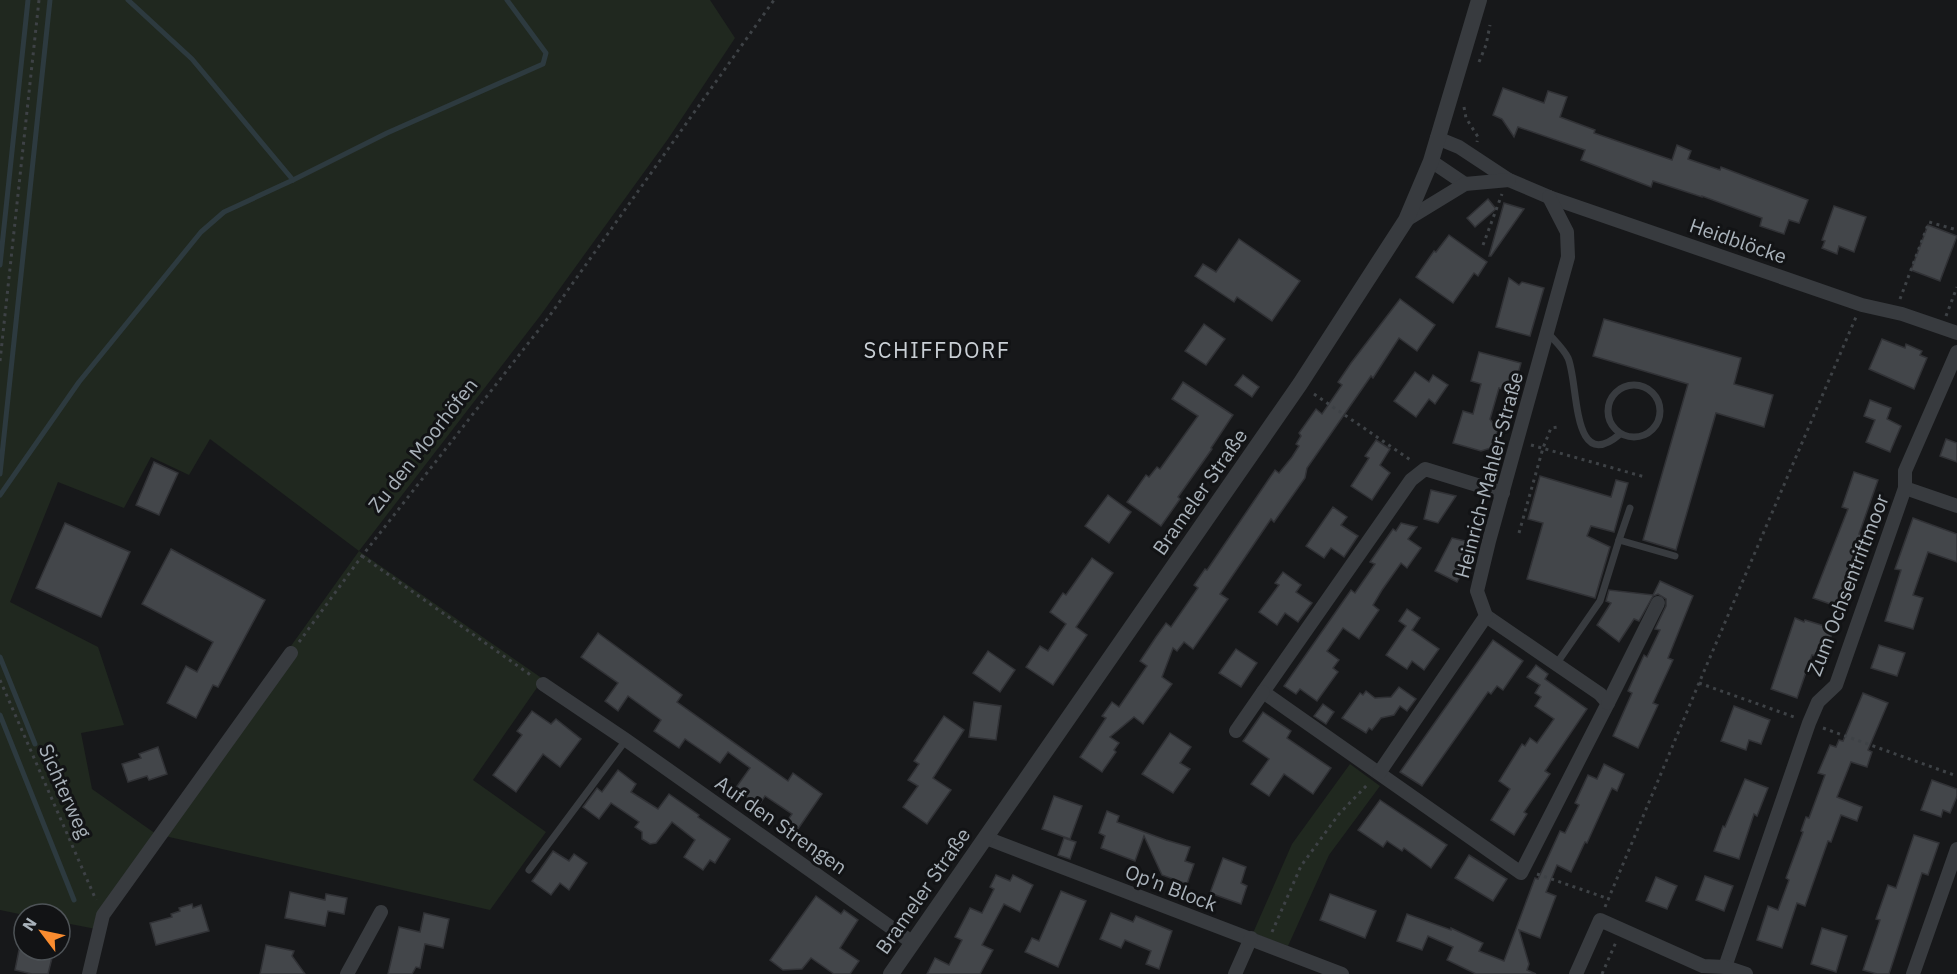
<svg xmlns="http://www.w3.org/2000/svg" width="1957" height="974" font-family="'IBM Plex Sans',sans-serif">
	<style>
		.green { fill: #20281f; fill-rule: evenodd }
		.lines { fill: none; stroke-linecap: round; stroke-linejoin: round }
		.stream { stroke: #2d3a3f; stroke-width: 5 }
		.building { fill: #43464a; stroke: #313236; stroke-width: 1.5 }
		.path { stroke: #3e4246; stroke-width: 3; stroke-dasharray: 3 4.5; stroke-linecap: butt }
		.service { stroke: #383b3f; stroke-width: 7 }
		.minor { stroke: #383b3f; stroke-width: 14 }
		.tertiary { stroke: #383b3f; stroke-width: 16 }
		.labels { text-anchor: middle; stroke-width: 6; stroke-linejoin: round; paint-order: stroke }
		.street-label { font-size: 20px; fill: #a9b2ba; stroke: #121315 }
		.quarter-label { font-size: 22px; letter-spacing: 1.5px; fill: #cad0d6; stroke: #121315 }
	</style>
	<rect width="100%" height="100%" fill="#17181a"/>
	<g class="green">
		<path d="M0 0H710L735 38 668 139 540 316 359 551 543 679 473 780 546 832 490 910 156 834 96 929 60 922V914L24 915 0 910ZM210 439 359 551 156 834 92 789 81 733 124 725 98 647 10 602 58 482 124 508 151 457 189 475Z"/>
		<path d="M1350 764 1380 786 1329 855 1288 946 1253 933 1292 844Z"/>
	</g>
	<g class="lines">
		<g class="stream">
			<path d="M128 0 192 59 293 180"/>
			<path d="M0 265 28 0"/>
			<path d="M0 474 50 0"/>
			<path d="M0 495 79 382 201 232 224 212 293 180 387 133 543 64 546 53 507 0"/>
			<path d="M0 657 35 744"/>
			<path d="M0 715 74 900"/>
		</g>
	</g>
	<g class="building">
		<path d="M1503 88 1544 103 1548 91 1567 97 1560 117 1595 130 1594 133 1672 160 1677 145 1691 151 1688 159 1720 170 1721 167 1808 200 1799 223 1789 220 1784 234 1760 226 1762 218 1702 196V197L1653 181 1651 187 1581 160 1585 150 1518 127 1514 137 1502 119 1493 115Z"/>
		<path d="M1488 199 1496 209 1475 227 1467 218Z"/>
		<path d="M1504 203 1524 209 1491 256H1489Z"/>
		<path d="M1834 206 1866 217 1854 252 1839 246 1837 254 1822 248 1825 241 1822 240Z"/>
		<path d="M1928 225 1957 236 1940 281 1911 270Z"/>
		<path d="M1449 235 1487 262 1478 276 1474 273 1453 303 1416 277 1434 251 1436 252Z"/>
		<path d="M1239 239 1300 281 1272 321 1237 297 1234 302 1195 276 1203 264 1216 272Z"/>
		<path d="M1509 278 1519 285 1522 282 1544 288 1530 336 1496 327Z"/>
		<path d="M1400 299 1435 325 1417 351 1399 338 1373 378 1371 376 1307 468 1305 478 1274 522 1271 519 1220 594 1228 599 1193 649 1184 642 1177 651 1173 648 1162 677 1172 684 1143 724 1134 717 1110 737 1119 743 1114 750 1116 752 1102 772 1080 757 1106 718 1102 716 1112 702 1119 707 1147 666 1140 661 1156 637 1166 623 1171 627 1198 588 1194 585 1205 569 1207 570 1275 470 1279 473 1292 457 1299 446 1296 444 1301 436 1299 433 1316 409 1322 414 1342 385 1338 382 1351 363Z"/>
		<path d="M1604 319 1741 358 1734 384 1773 395 1764 427 1716 413 1676 550 1643 540 1688 384 1593 356Z"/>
		<path d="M1204 324 1225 339 1206 365 1185 351Z"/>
		<path d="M1882 339 1905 348 1906 344 1922 351 1920 355 1927 358 1914 389 1869 369Z"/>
		<path d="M1479 352 1521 363 1513 392 1499 388 1490 419 1498 430 1491 448 1481 451 1453 443 1463 411 1473 414 1481 384 1471 381Z"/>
		<path d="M1415 372 1429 382 1433 375 1448 385 1435 404 1429 399 1416 417 1394 401Z"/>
		<path d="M1243 375 1259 387 1252 397 1235 385Z"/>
		<path d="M1183 382 1233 415 1211 448 1212 449 1178 497 1180 499 1161 526 1127 502 1146 475 1149 477 1157 467 1160 469 1198 416 1172 399Z"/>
		<path d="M1870 400 1891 408 1887 419 1901 426 1890 452 1866 442 1875 420 1864 416Z"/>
		<path d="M1946 439 1957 443V462L1940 456Z"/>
		<path d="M1376 440 1390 449 1380 465 1390 473 1372 500 1351 486 1369 458 1365 456Z"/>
		<path d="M154 462 178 473 159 515 136 505Z"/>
		<path d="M1854 472 1878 480 1859 534 1865 536 1839 607 1813 598 1848 509 1842 507Z"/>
		<path d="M1540 476 1611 497 1616 480 1628 483 1614 532 1591 526 1587 536 1610 547 1595 598 1527 579 1543 523 1528 519Z"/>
		<path d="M1431 490 1456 496 1438 523 1424 519Z"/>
		<path d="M1108 495 1131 512 1109 543 1085 526Z"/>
		<path d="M1333 507 1347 517 1341 525 1358 536 1344 557 1331 548 1324 558 1306 546Z"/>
		<path d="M1913 518 1957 534V562L1928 552 1913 595 1923 598 1913 629 1885 621 1901 570 1895 569Z"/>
		<path d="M65 523 130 552 101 617 36 588Z"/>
		<path d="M1401 523 1417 527 1408 539 1421 548 1407 568 1401 563 1382 590 1373 605 1379 610 1359 639 1343 628 1327 651 1339 660 1333 668 1338 672 1317 701 1300 689 1296 694 1284 686 1351 590 1355 593 1375 564 1370 562 1393 529 1396 531Z"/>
		<path d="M1452 538 1474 543 1468 557 1470 559 1457 582 1435 571Z"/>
		<path d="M171 549 265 600 218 687 213 685 196 718 167 703 186 666 197 672 213 642 142 604Z"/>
		<path d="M1092 558 1113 573 1076 627 1087 635 1053 685 1026 667 1040 646 1048 651 1066 624 1050 612 1063 593 1066 595Z"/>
		<path d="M1283 572 1301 585 1296 592 1312 603 1298 622 1285 613 1277 625 1259 612 1279 585 1275 583Z"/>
		<path d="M1660 581 1693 596 1668 658 1673 660 1653 703 1658 705 1638 748 1613 736 1632 693 1628 691 1644 655 1647 657 1660 630 1655 629 1666 606V599L1658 594 1653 596 1639 621 1634 619 1619 642 1597 625 1611 603 1606 601 1609 590 1653 595Z"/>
		<path d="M1407 609 1420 618 1412 630 1439 649 1424 670 1412 661 1407 669 1386 655 1406 626 1399 621Z"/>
		<path d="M1795 618 1804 622 1805 620 1831 628 1830 631H1833L1823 658 1812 655 1797 698 1771 689Z"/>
		<path d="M598 633 682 695 677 702 788 781 793 773 822 794 798 829 787 821 792 814 765 796 759 805 735 789 750 768 728 752 720 763 685 739 679 748 654 731 661 720 628 696 618 711 605 701 618 683 581 657Z"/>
		<path d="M1493 640 1523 661 1503 690 1497 686 1491 694 1488 692 1422 786 1400 772Z"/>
		<path d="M1879 645 1905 653 1897 676 1871 668Z"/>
		<path d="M1236 649 1257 663 1241 687 1219 673Z"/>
		<path d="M988 651 1015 670 1000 692 973 673Z"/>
		<path d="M1536 665 1548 674 1545 679 1587 709 1545 771 1550 774 1524 812 1527 814 1514 835 1491 820 1510 789 1499 781 1522 744 1525 746 1530 738 1537 743 1554 719 1535 706 1541 697 1535 693 1540 685 1527 677Z"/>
		<path d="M1399 687 1416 699 1407 711 1400 706 1394 715 1381 718 1372 730 1369 728 1366 733 1342 718 1360 693 1363 695 1366 691 1375 698 1391 697Z"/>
		<path d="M1863 693 1888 703 1868 750 1872 752 1867 767 1851 762 1837 797 1862 807 1857 821 1841 815 1831 842 1828 841 1805 906 1797 903 1782 948 1757 940 1768 906 1778 910 1789 880 1786 878 1803 832 1801 831 1806 817 1809 818 1825 775 1818 773 1830 745 1836 747 1839 740 1843 741Z"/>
		<path d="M974 702 1001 706 996 740 969 737Z"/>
		<path d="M1323 704 1334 712 1326 724 1314 716Z"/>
		<path d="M1734 706 1770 720 1761 744 1749 740 1746 750 1721 741Z"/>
		<path d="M532 711 551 724 556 719 581 739 560 767 543 754 516 792 493 775 522 735 517 731Z"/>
		<path d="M1263 712 1291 731 1287 738 1331 768 1313 794 1284 774 1269 796 1251 784 1269 759 1243 741Z"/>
		<path d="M944 716 964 730 933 778 951 790 927 824 903 807 918 786 908 780 919 764 914 761Z"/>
		<path d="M1170 733 1191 747 1180 763 1190 769 1173 793 1142 774Z"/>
		<path d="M158 747 167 774 149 780 147 776 128 782 122 764 141 758 139 754Z"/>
		<path d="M1604 764 1624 774 1617 791 1612 788 1587 843 1585 842 1571 872 1557 865 1546 892 1556 896 1540 938 1519 930 1529 964 1527 970 1536 974H1476L1447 960 1453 947 1428 936 1422 950 1397 941 1407 914 1451 930V928L1483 943 1479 951 1504 961 1535 878 1538 879 1560 831 1565 833 1579 805 1575 803 1588 775 1597 779Z"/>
		<path d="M618 770 636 784 631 792 658 809 669 794 699 815 698 817 730 839 715 863 710 860 703 870 684 857 695 840 672 822 656 843 650 844 642 839V832L635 827 639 822 611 803 599 819 583 807 597 788 602 792Z"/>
		<path d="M1745 779 1768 788 1757 816 1754 814 1739 859 1714 851 1723 826 1725 827Z"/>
		<path d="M1932 780 1957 789V796L1950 813 1943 810 1941 817 1921 810Z"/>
		<path d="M1054 796 1082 806 1070 839 1042 829Z"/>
		<path d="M1380 800 1447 845 1431 868 1404 848 1402 851 1387 841 1383 847 1358 830Z"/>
		<path d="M1107 811 1119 816 1117 822 1166 840 1190 847 1185 861 1194 864 1187 884 1162 875 1144 836 1135 861 1101 848 1105 836 1099 833Z"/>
		<path d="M1914 835 1939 843 1928 875 1922 873 1889 974H1877L1863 970 1880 920 1876 919 1888 885 1896 888Z"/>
		<path d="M1064 838 1076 842 1070 859 1058 855Z"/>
		<path d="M553 851 569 861 574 854 587 863 569 890 560 883 551 895 532 881Z"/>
		<path d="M1469 855 1507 879 1493 901 1455 878Z"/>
		<path d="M1223 858 1246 867 1241 883 1247 886 1241 904 1210 893Z"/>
		<path d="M996 875 1010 881 1013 875 1033 885 1020 912 1004 904 982 945 993 950 980 974H927L935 958 949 965 962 940 955 937 970 908 982 913 994 889 990 887Z"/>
		<path d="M1705 876 1733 886 1724 911 1696 900Z"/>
		<path d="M1656 877 1677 886 1667 909 1646 901Z"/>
		<path d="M1061 891 1086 901 1058 967 1025 952 1032 938 1039 941Z"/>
		<path d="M290 892 325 900 326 894 347 898 344 914 328 911 325 926 285 918Z"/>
		<path d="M1330 894 1376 911 1365 938 1320 920Z"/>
		<path d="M816 896 841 914 844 910 858 920 840 948 859 961 850 974H834L811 958 802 969 783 970 770 960Z"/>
		<path d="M192 904 193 908 201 905 209 931 156 945 150 923 172 917 171 914 180 911 179 908Z"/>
		<path d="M424 913 449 919 443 948 425 944 420 968 416 967 412 974H388L399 927 420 932Z"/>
		<path d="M1111 913 1133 922 1136 916 1172 931 1159 969 1146 964 1151 951 1125 940 1121 948 1100 939Z"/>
		<path d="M1822 928 1847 936 1836 972 1811 964Z"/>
		<path d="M266 945 294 951 292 956 305 974H260Z"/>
		<path d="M19 950H54L48 974H32L15 970Z"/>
	</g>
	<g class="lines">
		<g class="path">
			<path d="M1479 62 1486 45 1490 25"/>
			<path d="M1464 107 1466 118 1478 137 1477 142"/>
			<path d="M1483 245 1502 194"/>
			<path d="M1900 299 1929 222 1957 230"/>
			<path d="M1946 316 1957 287"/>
			<path d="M0 361 39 0"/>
			<path d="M1314 394 1412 461"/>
			<path d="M1531 445 1645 477"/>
			<path d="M1519 533 1543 448 1551 428 1558 427"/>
			<path d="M362 556 532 676"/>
			<path d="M299 642 362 556 548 318 774 0"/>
			<path d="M0 680 96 900"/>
			<path d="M1699 683 1797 718"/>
			<path d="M1823 728 1957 776"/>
			<path d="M1537 874 1609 899"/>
			<path d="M1605 907 1699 683 1856 317"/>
			<path d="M1272 932 1301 866 1339 814 1369 783"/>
			<path d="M1602 974 1616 942"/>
		</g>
		<g class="service">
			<path d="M1547 332C1554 340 1564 349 1568 358 1579 383 1571 476 1620 434"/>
			<circle cx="1634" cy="411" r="26"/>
			<path d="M1619 540 1630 508"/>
			<path d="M1557 663 1600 601 1619 540 1675 556"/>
			<path d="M529 870 626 740"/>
		</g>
		<g class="minor">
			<path d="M1437 138 1459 147 1509 180 1549 197 1862 305 1902 314 1957 333"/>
			<path d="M1431 161 1465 184"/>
			<path d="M1406 220 1465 184 1509 180"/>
			<path d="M1905 488 1957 506"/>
			<path d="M1486 616 1600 694 1608 703 1521 873 1263 692 1411 480 1425 469 1503 493"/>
			<path d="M543 684 626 740 913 943"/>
			<path d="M1608 703 1658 603"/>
			<path d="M1236 731 1263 692"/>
			<path d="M1379 773 1486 616 1477 591 1489 541 1568 257 1567 232 1549 197"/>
			<path d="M986 838 1342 974"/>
			<path d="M1725 967 1809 723 1818 702 1836 685 1905 488V471L1957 352"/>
			<path d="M89 974 103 915 291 653"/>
			<path d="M347 974 381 912"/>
			<path d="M1235 974 1251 938"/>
			<path d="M1576 974 1600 920 1703 966 1725 967 1746 974"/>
			<path d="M1913 974 1957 849"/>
		</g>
		<path class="tertiary" d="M891 974 1300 384 1406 220 1431 161 1479 0"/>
	</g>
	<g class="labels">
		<g class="street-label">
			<text transform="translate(1738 241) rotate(19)" y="7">Heidblöcke</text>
			<text transform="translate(423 445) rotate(-52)" y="7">Zu den Moorhöfen</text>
			<text transform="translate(1489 475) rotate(-75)" y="7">Heinrich-Mahler-Straße</text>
			<text transform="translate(1200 492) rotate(-55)" y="7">Brameler Straße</text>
			<text transform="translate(1848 585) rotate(-69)" y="7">Zum Ochsentriftmoor</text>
			<text transform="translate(65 791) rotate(66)" y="7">Sichterweg</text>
			<text transform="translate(781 825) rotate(35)" y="7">Auf den Strengen</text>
			<text transform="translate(1171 888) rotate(21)" y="7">Op'n Block</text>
			<text transform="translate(923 891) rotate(-55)" y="7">Brameler Straße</text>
		</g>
		<g class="quarter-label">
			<text x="937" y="358">SCHIFFDORF</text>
		</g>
	</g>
	<g transform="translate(42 932) rotate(302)"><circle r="28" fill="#121315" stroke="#4e5357" stroke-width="1.5"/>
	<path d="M0-4.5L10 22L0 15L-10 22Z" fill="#fa8c2f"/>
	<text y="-9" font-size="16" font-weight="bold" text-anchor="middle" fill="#a9b2ba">N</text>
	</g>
</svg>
